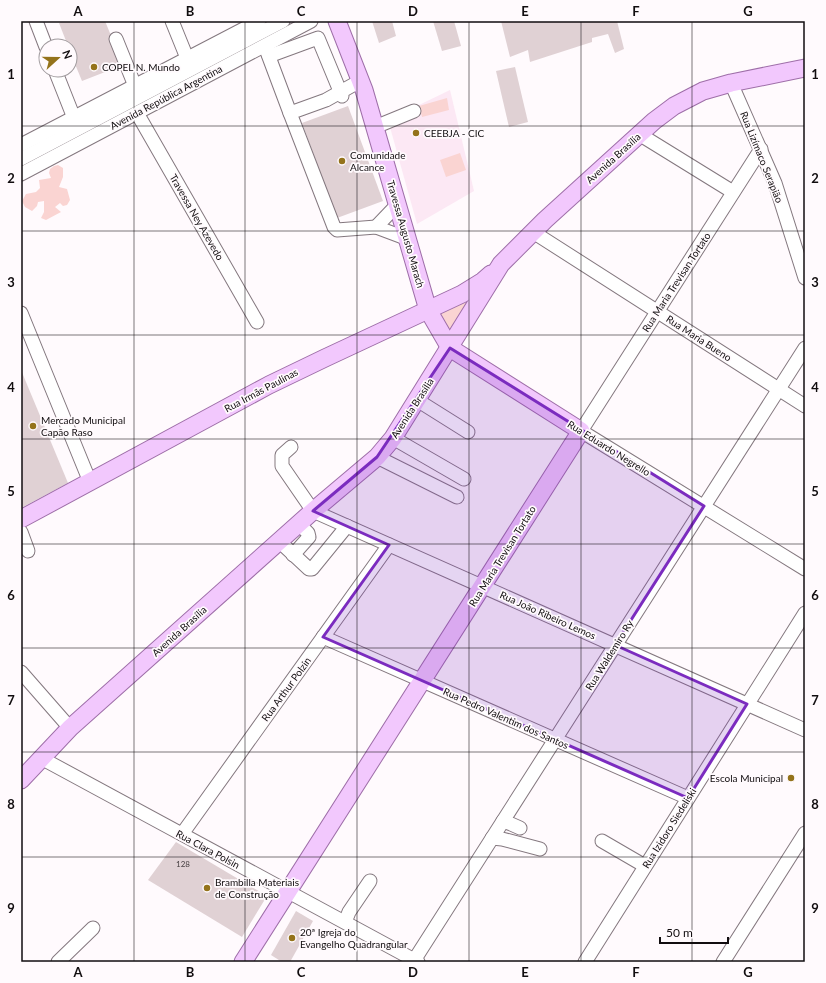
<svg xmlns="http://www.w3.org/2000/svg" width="826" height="983" font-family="Lato,sans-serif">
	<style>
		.built { fill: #fce8f4 }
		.green { fill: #fad4d2 }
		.building { fill: #e0d1d4 }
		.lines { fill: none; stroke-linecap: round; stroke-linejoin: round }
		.minor-casing { stroke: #84787f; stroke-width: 15 }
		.major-casing { stroke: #9e6ea8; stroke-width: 19 }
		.minor { stroke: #fff; stroke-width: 13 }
		.major { stroke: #f2c8fd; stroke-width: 17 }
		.marked { fill: #7b2cbf; fill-opacity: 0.2; stroke: #7b2cbf; stroke-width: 3; stroke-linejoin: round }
		.grid { fill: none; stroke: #110d0f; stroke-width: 1; stroke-opacity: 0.55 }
		.poi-dot { fill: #94731b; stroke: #fffafd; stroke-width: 1.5 }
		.labels { text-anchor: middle; stroke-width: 3.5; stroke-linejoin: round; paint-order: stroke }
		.number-label { font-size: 8px; fill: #453e40 }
		.poi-label { font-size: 10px; fill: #110d0f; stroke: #fffafd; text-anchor: start }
		.street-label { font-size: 10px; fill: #110d0f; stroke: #fffafd }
		.neatline { fill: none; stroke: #110d0f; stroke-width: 1.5 }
		.grid-label { font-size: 13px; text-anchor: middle; font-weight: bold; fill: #110d0f }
	</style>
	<rect width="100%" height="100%" fill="#fffafd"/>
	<path class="built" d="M450 90 474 191 417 224 388 120Z"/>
	<g class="green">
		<path d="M447 98 449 110 422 117 419 106Z"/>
		<path d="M460 153 466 170 446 177 440 160Z"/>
		<path d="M58 165 63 168V177L59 187 67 189 70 200 67 205 63 206 60 203 55 207 61 212 46 220 41 218 44 212V201L38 202 37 206 32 211 25 207 22 201 26 194 36 192 40 188 39 180 51 178 49 173 50 169 54 166Z"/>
		<path d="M470 300 449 335 437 315Z"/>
	</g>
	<g class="building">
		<path d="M63 21H105L123 65 82 81 70 52V46H68L59 23Z"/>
		<path d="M372 21H392L396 36 379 43Z"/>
		<path d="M433 21H454L461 46 442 51Z"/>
		<path d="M501 21H617L624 49 615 53 608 34 592 38V42L530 62 528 50 510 57Z"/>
		<path d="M515 67 528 122 509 127 496 71Z"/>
		<path d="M348 106 383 201 337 218 302 123Z"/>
		<path d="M21 370 68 483 21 508Z"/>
		<path d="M176 842 267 896 242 937 148 880Z"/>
		<path d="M296 911 313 921 290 962H282L271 955Z"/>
	</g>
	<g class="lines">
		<g class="minor-casing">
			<g id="minor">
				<path d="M36 21 46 47"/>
				<path d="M172 21 187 58"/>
				<path d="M116 39 135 86"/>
				<path d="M266 49 290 113"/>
				<path d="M269 56 318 38 342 96"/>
				<path d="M55 70 74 118"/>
				<path d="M360 81 326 100 290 113 334 227 337 230 376 227 408 239"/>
				<path d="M731 83 775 183 805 278"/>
				<path d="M137 113 257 322"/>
				<path d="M375 127 414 111"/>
				<path d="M639 134 733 192"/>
				<path d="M21 145 259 21"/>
				<path d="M761 149 581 431 805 569"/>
				<path d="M21 159 283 21"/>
				<path d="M21 174 311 21"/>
				<path d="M376 227 398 204"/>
				<path d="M533 232 805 406"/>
				<path d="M21 313 90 482"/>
				<path d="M417 400 468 432"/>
				<path d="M393 438 464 479"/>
				<path d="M291 447 282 455V466L313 511 805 730"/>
				<path d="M377 457 457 497"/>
				<path d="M21 532 28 551"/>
				<path d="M279 541 309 569H312L347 526"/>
				<path d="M293 555 309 537 308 533 299 524"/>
				<path d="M323 637 688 798"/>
				<path d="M21 672 70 728"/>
				<path d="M41 758 418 962"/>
				<path d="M503 821 511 824 520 828"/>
				<path d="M182 834 389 545"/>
				<path d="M492 838 502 839 540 849"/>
				<path d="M602 841 645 866"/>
				<path d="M345 922 349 912 370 881"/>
				<path d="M58 962 93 928"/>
				<path d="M413 962 805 348"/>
				<path d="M585 962 805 613"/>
				<path d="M723 962 805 833"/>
			</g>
		</g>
		<g class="major-casing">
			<g id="major">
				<path d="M21 519 269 385 325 358 462 294 483 281 491 274"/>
				<path d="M21 780 70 728 313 511 377 457 393 438 501 264 545 220 654 121 674 106 703 91 731 83 805 68"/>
				<path d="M243 962 581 431 450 348 428 310 364 90 337 21"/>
			</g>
		</g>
		<use href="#minor" class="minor"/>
		<use href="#major" class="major"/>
	</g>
	<path class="marked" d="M450 348 704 506 615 645 747 704 688 798 323 637 389 545 313 511 377 457Z"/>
	<path class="grid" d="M134 21V962M245 21V962M357 21V962M469 21V962M581 21V962M692 21V962M21 126H805M21 231H805M21 335H805M21 439H805M21 544H805M21 648H805M21 752H805M21 857H805"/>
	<g class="poi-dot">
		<circle cx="94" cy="67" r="4"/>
		<circle cx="416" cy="133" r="4"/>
		<circle cx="342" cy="161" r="4"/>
		<circle cx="33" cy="426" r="4"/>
		<circle cx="791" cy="778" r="4"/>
		<circle cx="207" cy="888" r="4"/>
		<circle cx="292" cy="938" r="4"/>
	</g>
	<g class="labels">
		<g class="number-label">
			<text x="183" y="867">128</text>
		</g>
		<g class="poi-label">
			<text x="102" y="71">COPEL N. Mundo</text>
			<text x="424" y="137">CEEBJA - CIC</text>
			<text x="350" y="159">Comunidade<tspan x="350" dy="12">Alcance</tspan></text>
			<text x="41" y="424">Mercado Municipal<tspan x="41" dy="12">Capão Raso</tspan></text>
			<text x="783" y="782" text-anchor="end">Escola Municipal</text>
			<text x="215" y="886">Brambilla Materiais<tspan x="215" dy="12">de Construção</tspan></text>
			<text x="300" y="936">20ª Igreja do<tspan x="300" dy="12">Evangelho Quadrangular</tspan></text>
		</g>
		<g class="street-label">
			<text transform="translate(166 97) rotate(-28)" y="4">Avenida República Argentina</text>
			<text transform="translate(762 157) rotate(68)" y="4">Rua Lizímaco Serapião</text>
			<text transform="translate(613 158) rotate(-42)" y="4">Avenida Brasília</text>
			<text transform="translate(197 217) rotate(60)" y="4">Travessa Ney Azevedo</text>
			<text transform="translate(406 234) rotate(74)" y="4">Travessa Augusto Marach</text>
			<text transform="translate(676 282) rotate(-57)" y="4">Rua Maria Trevisan Tortato</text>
			<text transform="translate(699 338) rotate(33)" y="4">Rua Maria Bueno</text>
			<text transform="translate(261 390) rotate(-28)" y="4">Rua Irmãs Paulinas</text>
			<text transform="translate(412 408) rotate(-57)" y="4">Avenida Brasília</text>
			<text transform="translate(609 448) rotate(32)" y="4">Rua Eduardo Negrello</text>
			<text transform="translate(502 556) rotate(-58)" y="4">Rua Maria Trevisan Tortato</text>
			<text transform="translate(548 615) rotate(24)" y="4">Rua João Ribeiro Lemos</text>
			<text transform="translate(179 631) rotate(-42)" y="4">Avenida Brasília</text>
			<text transform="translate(609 655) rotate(-58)" y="4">Rua Waldemiro Ry</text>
			<text transform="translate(286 689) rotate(-54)" y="4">Rua Arthur Polzin</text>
			<text transform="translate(506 718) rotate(24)" y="4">Rua Pedro Valentim dos Santos</text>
			<text transform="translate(669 828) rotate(-58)" y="4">Rua Izidoro Siedeliski</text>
			<text transform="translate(208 849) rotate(28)" y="4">Rua Clara Polsin</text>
		</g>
	</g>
	<rect width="826" height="983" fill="none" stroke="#fffafd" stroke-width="44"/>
	<g transform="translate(58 58) rotate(69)"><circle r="19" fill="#fffafd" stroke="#a09b9e"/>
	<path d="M0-3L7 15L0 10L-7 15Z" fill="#94731b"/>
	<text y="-6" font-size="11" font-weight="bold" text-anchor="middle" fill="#110d0f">N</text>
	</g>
	<path d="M660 937v6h68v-6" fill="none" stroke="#110d0f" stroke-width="2"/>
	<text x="666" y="937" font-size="12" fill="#110d0f" stroke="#fffafd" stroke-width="3" paint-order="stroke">50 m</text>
	<rect x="22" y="22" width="782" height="939" class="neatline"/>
	<g class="grid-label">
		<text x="78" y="16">A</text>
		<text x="190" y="16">B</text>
		<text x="301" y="16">C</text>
		<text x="413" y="16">D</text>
		<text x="525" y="16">E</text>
		<text x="636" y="16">F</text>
		<text x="748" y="16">G</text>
		<text x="11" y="79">1</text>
		<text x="815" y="79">1</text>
		<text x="11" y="183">2</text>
		<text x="815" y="183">2</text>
		<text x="11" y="287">3</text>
		<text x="815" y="287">3</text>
		<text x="11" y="392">4</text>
		<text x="815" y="392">4</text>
		<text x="11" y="496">5</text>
		<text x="815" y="496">5</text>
		<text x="11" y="600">6</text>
		<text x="815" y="600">6</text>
		<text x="11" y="705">7</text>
		<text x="815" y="705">7</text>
		<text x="11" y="809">8</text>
		<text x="815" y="809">8</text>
		<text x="11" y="913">9</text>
		<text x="815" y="913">9</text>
		<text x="78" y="977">A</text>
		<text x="190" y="977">B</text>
		<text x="301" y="977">C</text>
		<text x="413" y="977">D</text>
		<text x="525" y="977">E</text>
		<text x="636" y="977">F</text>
		<text x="748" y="977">G</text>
	</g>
</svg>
